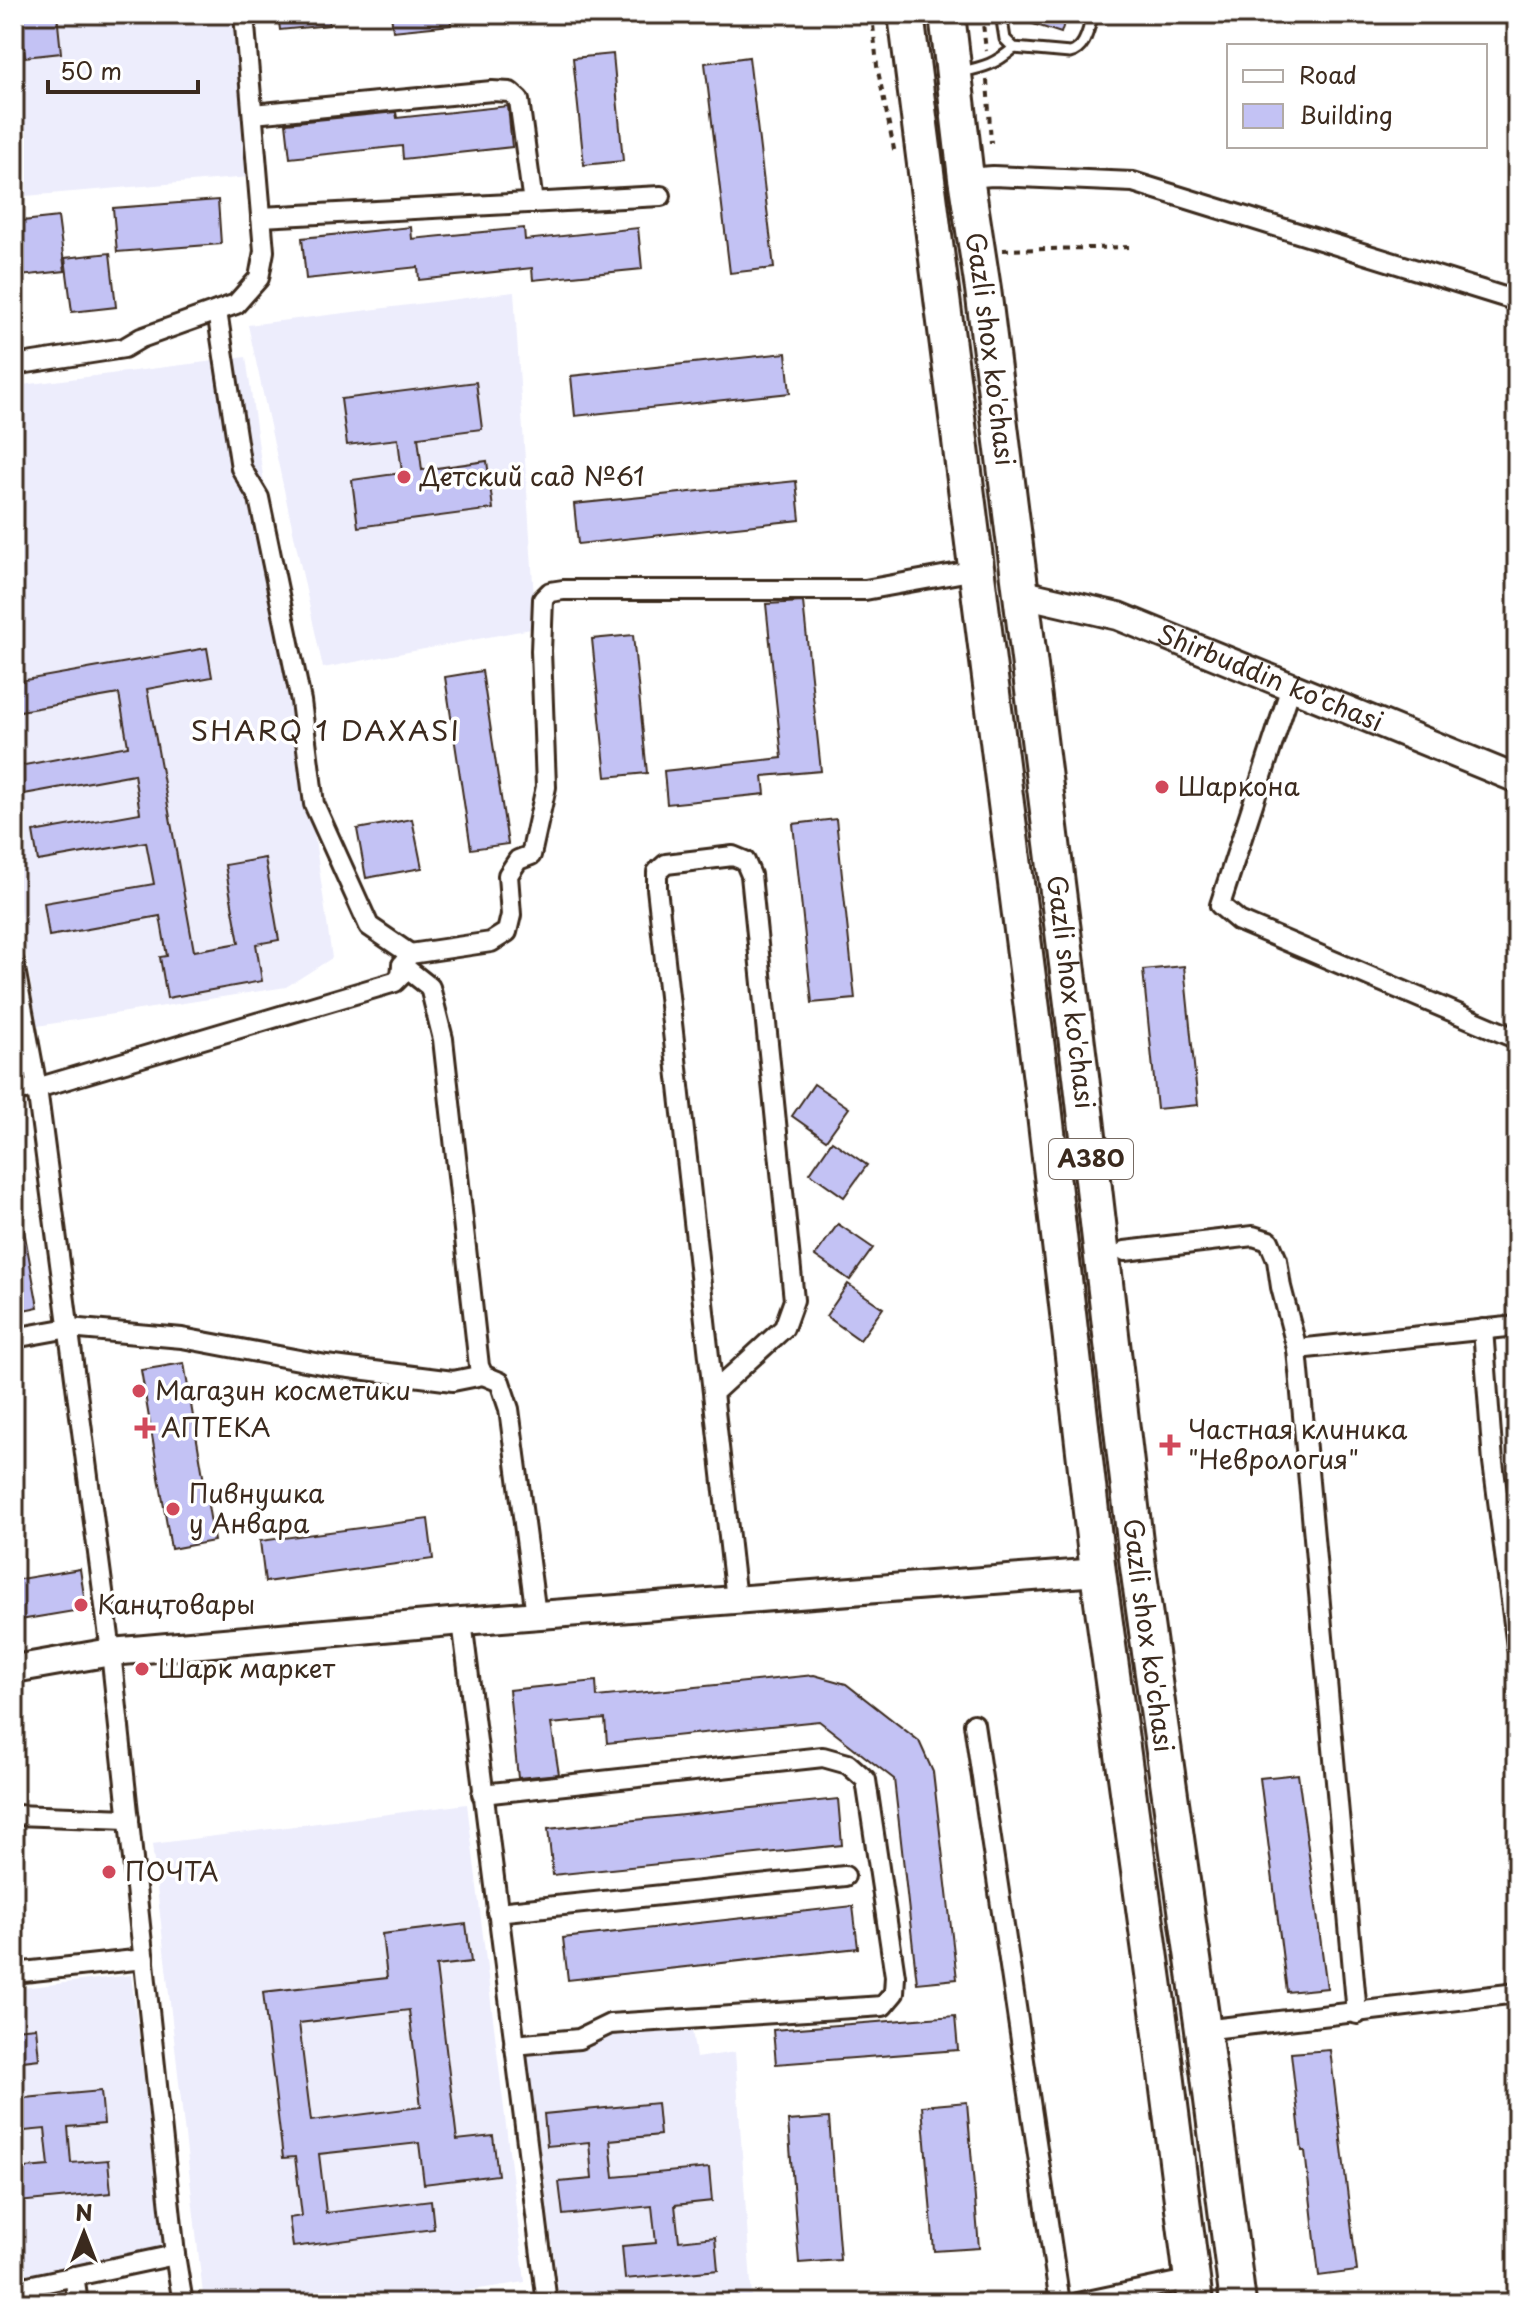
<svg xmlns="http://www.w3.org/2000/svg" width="1531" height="2317" font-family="'Playpen Sans',sans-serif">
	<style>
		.built { fill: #ededfc }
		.building { fill: #c3c2f4; stroke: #3b2a1e; stroke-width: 2; fill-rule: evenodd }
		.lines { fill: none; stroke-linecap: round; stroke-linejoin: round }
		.lane-casing { stroke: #3b2a1e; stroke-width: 15 }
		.street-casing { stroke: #3b2a1e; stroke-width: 24 }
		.secondary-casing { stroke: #3b2a1e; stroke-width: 32 }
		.highway-casing { stroke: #3b2a1e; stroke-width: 40 }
		.path { stroke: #3b2a1e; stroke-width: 4; stroke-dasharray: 6 6; stroke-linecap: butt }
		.lane { stroke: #fff; stroke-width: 9 }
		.street { stroke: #fff; stroke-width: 18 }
		.secondary { stroke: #fff; stroke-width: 26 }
		.highway { stroke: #fff; stroke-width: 34 }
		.poi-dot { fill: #d1495b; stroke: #fff; stroke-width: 3 }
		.labels { text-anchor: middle; stroke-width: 7; stroke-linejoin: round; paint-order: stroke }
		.shield { fill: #fff; stroke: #766a62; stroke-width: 2 }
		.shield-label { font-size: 24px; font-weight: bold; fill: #3b2a1e }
		.street-label { font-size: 26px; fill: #3b2a1e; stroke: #fff }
		.poi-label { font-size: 26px; fill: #3b2a1e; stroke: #fff; text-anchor: start }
		.neighbourhood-label { font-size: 28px; letter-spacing: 2px; fill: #3b2a1e; stroke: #fff }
	</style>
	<rect width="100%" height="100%" fill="#fff"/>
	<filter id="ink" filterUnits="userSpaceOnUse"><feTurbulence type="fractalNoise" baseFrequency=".0125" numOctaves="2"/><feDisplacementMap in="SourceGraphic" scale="16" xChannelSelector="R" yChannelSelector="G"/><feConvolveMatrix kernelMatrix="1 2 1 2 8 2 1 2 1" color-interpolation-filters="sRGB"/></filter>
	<g filter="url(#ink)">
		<g class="built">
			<path d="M14 14H233L249 177 14 197Z"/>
			<path d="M514 292 536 628 323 668 248 325Z"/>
			<path d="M246 357 332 958 286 987 37 1026 14 869V386Z"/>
			<path d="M467 1804 525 2282 385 2303H204L152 1844Z"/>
			<path d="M131 1975 164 2235 159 2254 14 2284V1989Z"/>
			<path d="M692 2030 696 2058 735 2052 752 2299 726 2303H560L527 2053 610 2035Z"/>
		</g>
		<g class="building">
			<path d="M20 14H57L61 53 25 57Z"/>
			<path d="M278 14H328L329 25 280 30Z"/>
			<path d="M391 14H450L451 25 393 31Z"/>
			<path d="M1013 14H1067L1061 33 1012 17Z"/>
			<path d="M613 54 623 161 584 165 573 58Z"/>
			<path d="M749 57 774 268 730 273 705 63Z"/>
			<path d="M508 106 512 147 403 159 402 146 290 158 286 123 396 112 397 118Z"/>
			<path d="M218 200 221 244 117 252 113 208Z"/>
			<path d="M58 217 65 271 20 276 14 222Z"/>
			<path d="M411 227 412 239 524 228 525 240 638 228 642 269 533 280 532 268 419 280 418 267 306 279 302 238Z"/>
			<path d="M110 253 116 307 72 312 65 258Z"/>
			<path d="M786 353 790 393 575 416 571 376Z"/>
			<path d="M476 382 482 429 418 437 422 470 487 461 493 509 358 527 352 480 402 473 398 439 347 445 341 399Z"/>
			<path d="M796 481 800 520 578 544 574 504Z"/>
			<path d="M803 602 821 771 763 776 765 794 667 804 664 771 782 758 766 604Z"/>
			<path d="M633 635 647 773 606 777 592 639Z"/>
			<path d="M207 648 212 677 147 689 194 951 239 943 225 865 265 858 279 940 256 944 262 981 167 998 160 957 167 956 160 916 49 936 44 903 154 884 146 842 38 861 33 832 140 813 134 774 24 794 19 766 128 746 119 694 14 712V682Z"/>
			<path d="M482 671 508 844 471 849 445 677Z"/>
			<path d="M412 819 422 868 366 878 357 829Z"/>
			<path d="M836 819 855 999 812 1003 793 824Z"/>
			<path d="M1184 966 1198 1105 1157 1109 1143 970Z"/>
			<path d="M814 1084 849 1108 826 1140 792 1116Z"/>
			<path d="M832 1141 867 1165 844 1197 810 1173Z"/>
			<path d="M22 1219 38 1307 14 1312V1220Z"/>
			<path d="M838 1224 873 1248 850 1280 815 1256Z"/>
			<path d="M848 1284 883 1308 860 1340 826 1316Z"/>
			<path d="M184 1363 214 1541 171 1549 141 1370Z"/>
			<path d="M428 1519 433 1559 265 1582 260 1541Z"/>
			<path d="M80 1569 86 1609 14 1621V1580Z"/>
			<path d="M814 1675 846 1684 919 1741 933 1772 957 1979 917 1983 894 1779 819 1721 607 1743 605 1719 551 1724 559 1774 518 1778 509 1690 596 1681 597 1697Z"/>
			<path d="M1298 1774 1327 1988 1287 1992 1260 1778Z"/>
			<path d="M838 1799 842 1845 553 1875 548 1829Z"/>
			<path d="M853 1906 858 1948 568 1980 563 1938Z"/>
			<path d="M466 1924 471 1962 436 1966 457 2140 493 2136 498 2175 424 2184 419 2143 319 2154 326 2213 431 2200 434 2229 293 2247 289 2218 302 2216 295 2157 283 2158 263 1992 387 1978 382 1934ZM409 2010 421 2107 311 2121 299 2023Z"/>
			<path d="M955 2016 958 2050 776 2064 773 2030Z"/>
			<path d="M36 2027 39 2059 14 2062V2029Z"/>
			<path d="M1330 2050 1357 2271 1319 2276 1305 2151H1302L1291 2053Z"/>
			<path d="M101 2091 104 2124 68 2127 71 2163 108 2160 111 2193 18 2202 14 2169 49 2166 45 2129 14 2132V2099Z"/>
			<path d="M967 2102 979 2248 934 2251 922 2106Z"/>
			<path d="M657 2103 660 2135 610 2140 614 2177 709 2168 712 2201 675 2205 679 2241 715 2237 718 2270 625 2279 622 2246 656 2243 652 2206 563 2215 559 2182 592 2179 589 2142 547 2146 544 2114Z"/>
			<path d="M829 2118 840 2260 799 2263 788 2121Z"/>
		</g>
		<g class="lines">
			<g class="lane-casing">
				<g id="lane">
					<path d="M1001 14 1005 39 1014 48 1070 53C1086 49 1088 29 1093 14"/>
					<path d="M961 72C985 67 995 64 1014 48"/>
				</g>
			</g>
			<g class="street-casing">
				<g id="street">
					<path d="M253 114 492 91 510 92 519 100 533 203"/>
					<path d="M966 178 993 176 1133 182 1517 301"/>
					<path d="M261 217 661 196"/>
					<path d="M217 311 241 468 259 498 301 701 314 804 369 926 410 954"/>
					<path d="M14 365 124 348 141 338 236 304 259 278 264 251 244 14"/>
					<path d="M1291 687 1220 905 1239 921 1517 1039"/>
					<path d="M14 963 37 1088 111 1652 175 2255 183 2303"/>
					<path d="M402 965 430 987 443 1039 479 1366 483 1375 500 1382 509 1409 536 1615"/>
					<path d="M14 1092 37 1088 395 982 401 976 402 965 410 954 491 942 507 932 511 915 508 875 518 860 531 855 546 787 541 651 543 599 550 592 563 590H865L976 570"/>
					<path d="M1125 1251 1253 1236 1269 1241 1277 1260 1281 1287 1297 1349 1357 2014"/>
					<path d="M1483 1329 1493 1462 1517 1647"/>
					<path d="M14 1338 69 1328 182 1338 326 1365 453 1381 483 1375"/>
					<path d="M1297 1349 1517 1326"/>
					<path d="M713 1393 784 1328 794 1300 751 875 745 861 733 856 666 864 657 872V888L736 1600"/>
					<path d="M462 1621 547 2303"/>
					<path d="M974 1724 1060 2303"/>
					<path d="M482 1794 823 1757 848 1764 866 1780 895 1976 894 1993 883 2006 610 2024 579 2039 514 2045"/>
					<path d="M14 1815 129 1819"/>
					<path d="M497 1912 845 1876"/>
					<path d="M14 1973 144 1959"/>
					<path d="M1203 2030 1517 1993"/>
					<path d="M74 2276 78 2303"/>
					<path d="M14 2289 175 2255"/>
					<path d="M1078 2303 1192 2279"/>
				</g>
			</g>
			<g class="secondary-casing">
				<g id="secondary">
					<path id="s1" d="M1019 593 1118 616 1517 779"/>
					<path d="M14 1669 111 1652 462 1621 1098 1572"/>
				</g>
			</g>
			<g class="highway-casing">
				<g id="highway">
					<path d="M906 14 1041 1080 1098 1572 1158 2010 1195 2303"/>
					<path id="s2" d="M947 14 966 178 983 289 1081 1076 1138 1567 1203 2030 1238 2303"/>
				</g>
			</g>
			<g class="path">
				<path d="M872 14 877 66 895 154"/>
				<path d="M982 14 986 51"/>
				<path d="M987 80 991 143"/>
				<path d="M1003 250 1132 247"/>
			</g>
			<use href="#lane" class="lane"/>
			<use href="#street" class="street"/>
			<use href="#secondary" class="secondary"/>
			<use href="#highway" class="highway"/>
		</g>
	</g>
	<g class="poi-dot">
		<circle cx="404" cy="477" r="8"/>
		<circle cx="1162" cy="787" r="8"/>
		<circle cx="139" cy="1391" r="8"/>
		<path d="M141 1416h8v8h8v8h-8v8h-8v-8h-8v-8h8z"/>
		<path d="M1166 1433h8v8h8v8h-8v8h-8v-8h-8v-8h8z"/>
		<circle cx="173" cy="1509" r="8"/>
		<circle cx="81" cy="1605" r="8"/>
		<circle cx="142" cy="1669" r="8"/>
		<circle cx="109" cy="1872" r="8"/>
	</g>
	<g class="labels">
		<rect class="shield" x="1049" y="1139" width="84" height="40" rx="6"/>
		<g class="shield-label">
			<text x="1091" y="1167">A380</text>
		</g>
		<g class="street-label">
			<text dy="9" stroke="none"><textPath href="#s2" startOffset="338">Gazli shox ko'chasi</textPath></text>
			<text dy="9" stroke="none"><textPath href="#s1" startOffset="266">Shirbuddin ko'chasi</textPath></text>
			<text dy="9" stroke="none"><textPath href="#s2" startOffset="986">Gazli shox ko'chasi</textPath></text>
			<text dy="9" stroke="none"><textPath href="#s2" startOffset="1634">Gazli shox ko'chasi</textPath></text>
		</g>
		<g class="poi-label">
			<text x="420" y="486">Детский сад №61</text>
			<text x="1178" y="796">Шаркона</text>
			<text x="155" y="1400">Магазин косметики</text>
			<text x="161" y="1437">АПТЕКА</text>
			<text x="1188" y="1439">Частная клиника<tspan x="1188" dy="30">"Неврология"</tspan></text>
			<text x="189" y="1503">Пивнушка<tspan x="189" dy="30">у Анвара</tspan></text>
			<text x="97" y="1614">Канцтовары</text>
			<text x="158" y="1678">Шарк маркет</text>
			<text x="125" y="1881">ПОЧТА</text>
		</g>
		<g class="neighbourhood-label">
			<text x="326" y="741">SHARQ 1 DAXASI</text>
		</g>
	</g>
	<rect width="1531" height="2317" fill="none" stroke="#fff" stroke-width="48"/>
	<rect x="24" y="24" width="1483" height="2269" fill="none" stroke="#3b2a1e" stroke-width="3" filter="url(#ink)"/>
	<rect x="1227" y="44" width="260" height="104" fill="#ffffff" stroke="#b1aaa5" stroke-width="2"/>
	<rect x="1243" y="70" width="40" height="12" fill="#ffffff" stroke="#b1aaa5" stroke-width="2"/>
	<text x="1299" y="84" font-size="24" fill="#3b2a1e">Road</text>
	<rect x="1243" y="104" width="40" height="24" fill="#c3c2f4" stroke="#b1aaa5" stroke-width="2"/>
	<text x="1299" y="124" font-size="24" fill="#3b2a1e">Building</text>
	<g transform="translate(84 2233)" stroke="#ffffff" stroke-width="6" paint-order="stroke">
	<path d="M0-6L14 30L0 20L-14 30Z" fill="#3b2a1e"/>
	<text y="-12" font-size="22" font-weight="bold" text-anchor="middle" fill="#3b2a1e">N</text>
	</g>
	<path d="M48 80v12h150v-12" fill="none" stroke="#3b2a1e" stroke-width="4"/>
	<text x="60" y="80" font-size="24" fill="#3b2a1e" stroke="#ffffff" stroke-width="6" paint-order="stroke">50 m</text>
</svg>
